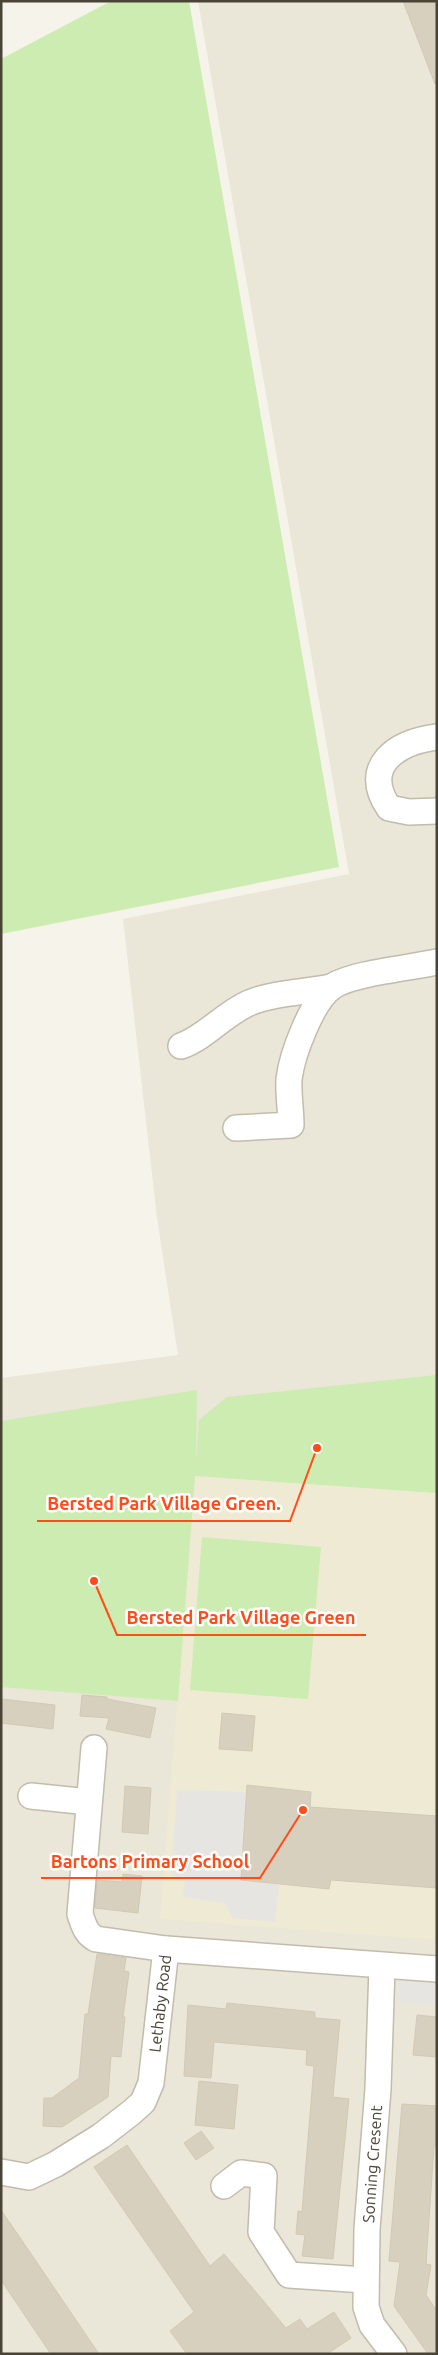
<svg xmlns="http://www.w3.org/2000/svg" width="438" height="2355" font-family="Ubuntu,sans-serif">
	<style>
		.residential { fill: #eae6d8 }
		.education { fill: #efead4 }
		.green { fill: #cdecb1 }
		.parking { fill: #e7e5e2 }
		.building { fill: #d8d0bf; stroke: #d3c9b2 }
		.lines { fill: none; stroke-linecap: round; stroke-linejoin: round }
		.street-casing { stroke: #c2bcac; stroke-width: 28 }
		.street { stroke: #fff; stroke-width: 25 }
		.labels { text-anchor: middle; stroke-width: 5; stroke-linejoin: round; paint-order: stroke }
		.street-label { font-size: 16px; fill: #4a4437; stroke: #fff }
		.leader { fill: none; stroke: #ff4c18; stroke-width: 2 }
		.callout-dot { fill: #ff4c18; stroke: #fff; stroke-width: 2 }
		.callout-label { font-size: 18px; text-anchor: middle; font-weight: bold; fill: #ff4c18; stroke: #fff; stroke-width: 5; stroke-linejoin: round; paint-order: stroke }
	</style>
	<rect width="100%" height="100%" fill="#f6f3ea"/>
	<path class="residential" d="M198 1H437V2354H1V1378L178 1355 157 1218 123 919 349 874Z"/>
	<path class="education" d="M195 1475 437 1493V1940L160 1919Z"/>
	<g class="green">
		<path d="M111 1H189L339 867 1 934V59Z"/>
		<path d="M437 1375V1493L195 1476 178 1701 1 1687V1421L197 1390 196 1462 199 1420 227 1397Z"/>
		<path d="M202 1537 321 1547 308 1699 190 1690Z"/>
	</g>
	<g class="parking">
		<path d="M177 1790 247 1792 241 1880 279 1884 275 1922 233 1918 225 1903 183 1897 185 1879 171 1876Z"/>
		<path d="M399 1977 437 1980V2004L397 2001Z"/>
	</g>
	<g class="building">
		<path d="M403 1H437V84H435Z"/>
		<path d="M82 1695 107 1697V1699L156 1708 150 1738 106 1729 109 1718 80 1716Z"/>
		<path d="M1 1699 55 1705 53 1729 1 1723Z"/>
		<path d="M222 1713 255 1716 252 1751 219 1749Z"/>
		<path d="M247 1785 311 1792 310 1807 437 1816V1888L331 1880 329 1889 241 1880Z"/>
		<path d="M125 1786 151 1788 148 1834 122 1832Z"/>
		<path d="M123 1874 142 1876 138 1913 95 1908 97 1880 122 1882Z"/>
		<path d="M97 1954 126 1958 124 1971 129 1972 123 2017H125L121 2057 111 2056 108 2097 62 2127 43 2126 44 2098H52L79 2078 85 2014H88Z"/>
		<path d="M227 2003 315 2012V2018L340 2020 333 2097 349 2099 333 2259 302 2256 305 2235 296 2234 298 2211 302 2212 314 2066 306 2065 307 2050 214 2042 211 2078 184 2076 188 2005 226 2009Z"/>
		<path d="M417 2015 437 2017V2057L413 2055Z"/>
		<path d="M199 2081 238 2085 234 2129 195 2125Z"/>
		<path d="M402 2104 437 2106V2146H434L426 2264 431 2265 426 2295 437 2311V2354H428L394 2306 400 2262 389 2261Z"/>
		<path d="M201 2131 214 2148 196 2160 184 2143Z"/>
		<path d="M127 2145 210 2266 224 2254 286 2328 300 2319 307 2329 334 2312 351 2338 327 2354H187L170 2331 194 2312 94 2167Z"/>
		<path d="M1 2210 23 2242 99 2354H51L36 2332 1 2280Z"/>
	</g>
	<g class="lines">
		<g class="street-casing">
			<g id="street">
				<path d="M437 737C397 742 360 766 389 808L409 812 437 811"/>
				<path d="M181 1046C206 1037 224 1014 249 1003 272 993 306 992 332 987"/>
				<path d="M236 1128 291 1125C291 1110 288 1093 289 1079 292 1055 312 1000 333 986 354 973 410 968 437 962"/>
				<path d="M94 1748 80 1914C84 1925 85 1933 96 1939L166 1949"/>
				<path d="M31 1796 89 1802"/>
				<path d="M382 1967 378 2089 367 2229 366 2307 372 2325 394 2354"/>
				<path id="s1" d="M1 2172 29 2177 56 2164 101 2136 132 2112 143 2102 151 2083 166 1949 437 1969"/>
				<path d="M224 2186 241 2173 264 2176 261 2232 289 2275 365 2280"/>
			</g>
		</g>
		<use href="#street" class="street"/>
	</g>
	<g class="labels">
		<g class="street-label">
			<text dy="6" stroke="none"><textPath href="#s1" startOffset="266">Lethaby Road</textPath></text>
			<text transform="translate(372 2164) rotate(-86)" y="6">Sonning Cresent</text>
		</g>
	</g>
	<path class="leader" d="M317 1448L290 1521H37M94 1581L117 1635H366M303 1810L260 1878H41"/>
	<g class="callout-dot">
		<circle cx="317" cy="1448" r="5"/>
		<circle cx="94" cy="1581" r="5"/>
		<circle cx="303" cy="1810" r="5"/>
	</g>
	<g class="callout-label">
		<text x="164" y="1510">Bersted Park Village Green.</text>
		<text x="241" y="1624">Bersted Park Village Green</text>
		<text x="150" y="1868">Bartons Primary School</text>
	</g>
	<rect width="438" height="2355" fill="none" stroke="#4a4437" stroke-width="5"/>
</svg>
